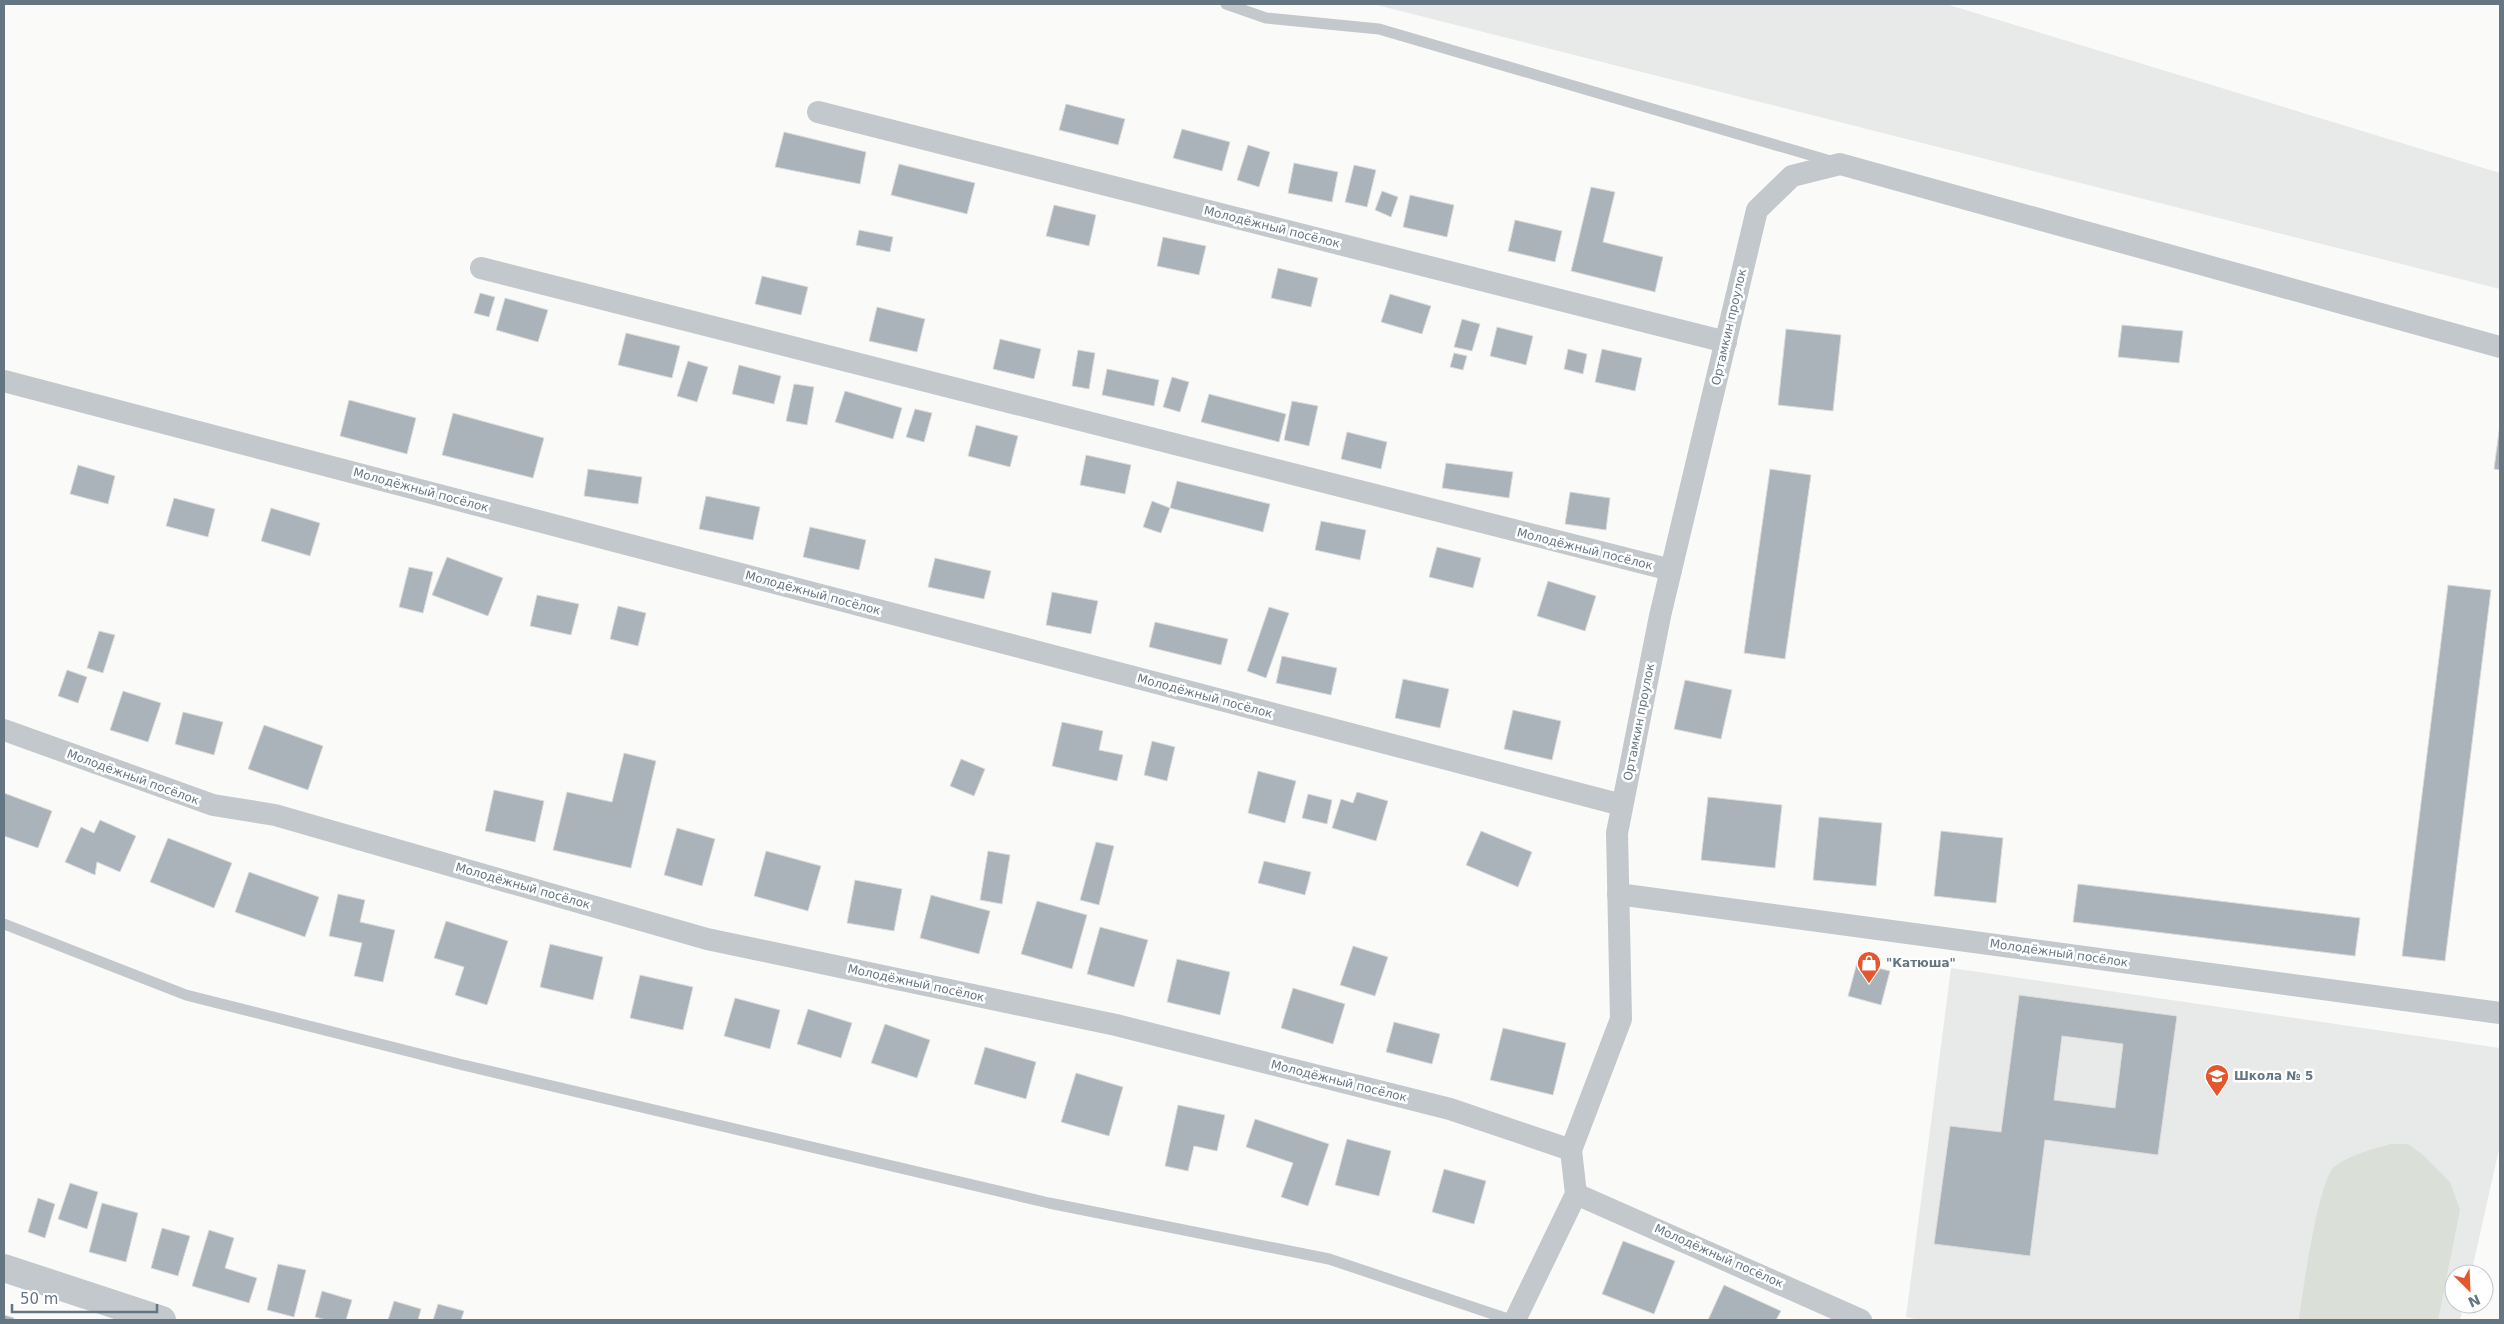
<svg xmlns="http://www.w3.org/2000/svg" width="2504" height="1324" font-family="'DejaVu Sans',sans-serif">
	<style>
		.built { fill: #e8e9e9 }
		.green { fill: #dadfd7 }
		.building { fill: #aab3b9; stroke: #dcdcda; fill-rule: evenodd }
		.lines { fill: none; stroke-linecap: round; stroke-linejoin: round }
		.service { stroke: #c3c8cc; stroke-width: 11 }
		.minor { stroke: #c3c8cc; stroke-width: 22 }
		.tertiary { stroke: #c3c8cc; stroke-width: 28 }
		.labels { text-anchor: middle; stroke-width: 5; stroke-linejoin: round; paint-order: stroke }
		.street-label { font-size: 12px; fill: #657683; stroke: #fff }
		.poi-label { font-size: 12px; font-weight: bold; fill: #657683; stroke: #fff; text-anchor: start }
	</style>
	<rect width="100%" height="100%" fill="#fafaf8"/>
	<g class="built">
		<path d="M1373 4H1946L2500 173V289Z"/>
		<path d="M1951 968 2500 1048V1145L2471 1274H2454V1304H2464L2460 1320H1920L1906 1317Z"/>
	</g>
	<path class="green" d="M2391 1144H2408L2422 1154 2450 1182 2460 1210 2438 1320H2299C2302 1295 2318 1182 2334 1167 2349 1155 2373 1149 2391 1144Z"/>
	<g class="building">
		<path d="M1066 104 1125 119 1118 145 1059 130Z"/>
		<path d="M1182 129 1230 142 1222 171 1173 158Z"/>
		<path d="M784 132 866 152 860 184 775 167Z"/>
		<path d="M1248 145 1270 152 1259 187 1237 180Z"/>
		<path d="M1294 163 1338 172 1332 202 1288 193Z"/>
		<path d="M899 164 975 183 967 214 891 195Z"/>
		<path d="M1354 165 1376 170 1367 207 1345 202Z"/>
		<path d="M1591 187 1615 192 1603 242 1663 257 1655 292 1571 271Z"/>
		<path d="M1382 191 1398 197 1391 217 1375 210Z"/>
		<path d="M1410 195 1454 205 1447 237 1403 227Z"/>
		<path d="M1054 205 1096 215 1089 246 1046 236Z"/>
		<path d="M1515 220 1562 231 1555 262 1508 251Z"/>
		<path d="M859 230 893 237 890 252 856 245Z"/>
		<path d="M1163 237 1206 246 1199 275 1157 266Z"/>
		<path d="M1278 268 1318 278 1311 307 1271 298Z"/>
		<path d="M762 276 808 287 801 315 755 304Z"/>
		<path d="M480 293 495 297 489 317 474 313Z"/>
		<path d="M1390 294 1431 306 1422 334 1381 322Z"/>
		<path d="M505 298 548 310 538 342 496 330Z"/>
		<path d="M877 307 925 319 917 352 869 341Z"/>
		<path d="M1462 319 1480 324 1472 351 1454 347Z"/>
		<path d="M2122 325 2183 331 2179 363 2118 357Z"/>
		<path d="M1497 327 1533 336 1526 365 1490 356Z"/>
		<path d="M1786 329 1841 335 1833 411 1778 405Z"/>
		<path d="M626 333 680 346 672 378 618 365Z"/>
		<path d="M1000 339 1041 349 1034 379 993 369Z"/>
		<path d="M1568 349 1587 354 1583 374 1564 369Z"/>
		<path d="M1602 349 1642 358 1635 391 1595 382Z"/>
		<path d="M1078 350 1095 353 1089 389 1072 386Z"/>
		<path d="M1454 353 1467 356 1463 370 1450 367Z"/>
		<path d="M688 361 708 367 697 402 677 396Z"/>
		<path d="M739 365 781 376 774 404 732 394Z"/>
		<path d="M1107 369 1159 380 1154 406 1102 395Z"/>
		<path d="M1172 377 1189 382 1180 412 1163 407Z"/>
		<path d="M794 384 814 387 807 425 786 421Z"/>
		<path d="M845 391 902 408 893 439 835 422Z"/>
		<path d="M1209 394 1286 414 1279 442 1201 422Z"/>
		<path d="M349 400 416 418 407 454 340 436Z"/>
		<path d="M1292 401 1318 406 1309 446 1284 440Z"/>
		<path d="M915 409 932 413 924 442 906 437Z"/>
		<path d="M453 413 544 438 533 478 442 455Z"/>
		<path d="M2500 424V470L2494 469Z"/>
		<path d="M976 425 1018 436 1010 467 968 456Z"/>
		<path d="M1347 432 1387 442 1381 469 1341 459Z"/>
		<path d="M1086 455 1131 465 1125 494 1080 485Z"/>
		<path d="M1446 463 1513 472 1509 498 1442 488Z"/>
		<path d="M78 465 115 476 108 504 70 494Z"/>
		<path d="M588 469 642 477 638 504 584 496Z"/>
		<path d="M1770 469 1811 475 1785 659 1744 653Z"/>
		<path d="M1177 481 1270 504 1263 532 1170 508Z"/>
		<path d="M1570 492 1610 498 1606 530 1565 524Z"/>
		<path d="M706 496 760 507 753 540 699 529Z"/>
		<path d="M174 498 215 509 208 537 166 526Z"/>
		<path d="M1152 501 1170 508 1161 533 1143 527Z"/>
		<path d="M271 508 320 523 310 556 261 541Z"/>
		<path d="M1321 521 1366 530 1360 560 1315 550Z"/>
		<path d="M810 527 866 540 859 570 803 557Z"/>
		<path d="M1437 547 1481 558 1473 588 1429 577Z"/>
		<path d="M447 557 503 578 488 616 432 595Z"/>
		<path d="M935 558 991 571 984 599 928 587Z"/>
		<path d="M409 567 433 572 423 613 399 607Z"/>
		<path d="M1548 581 1596 596 1585 631 1537 616Z"/>
		<path d="M2448 585 2491 590 2445 961 2402 956Z"/>
		<path d="M1052 592 1098 601 1091 634 1046 625Z"/>
		<path d="M537 595 579 604 571 635 530 626Z"/>
		<path d="M618 606 646 613 638 646 610 639Z"/>
		<path d="M1269 607 1289 613 1266 678 1247 671Z"/>
		<path d="M1155 622 1228 639 1221 665 1149 647Z"/>
		<path d="M99 631 115 635 103 673 87 668Z"/>
		<path d="M1282 656 1337 668 1331 695 1276 683Z"/>
		<path d="M67 670 87 677 78 703 58 696Z"/>
		<path d="M1403 679 1449 689 1440 728 1395 718Z"/>
		<path d="M1685 680 1732 690 1721 739 1674 729Z"/>
		<path d="M123 691 161 703 148 742 110 730Z"/>
		<path d="M1513 710 1561 721 1552 760 1504 749Z"/>
		<path d="M183 712 223 722 214 755 175 744Z"/>
		<path d="M1062 722 1103 731 1099 750 1123 755 1117 781 1052 766Z"/>
		<path d="M264 725 323 746 308 790 248 769Z"/>
		<path d="M1152 741 1175 747 1167 781 1144 775Z"/>
		<path d="M624 753 656 761 631 868 553 850 567 792 612 802Z"/>
		<path d="M961 759 985 769 974 796 950 786Z"/>
		<path d="M1258 771 1296 781 1285 823 1248 813Z"/>
		<path d="M494 790 544 801 535 842 485 831Z"/>
		<path d="M1357 792 1388 801 1376 841 1332 828 1341 799 1353 803Z"/>
		<path d="M4 793 52 811 38 848 4 836Z"/>
		<path d="M1308 794 1332 800 1327 824 1302 818Z"/>
		<path d="M1708 797 1782 805 1775 868 1701 860Z"/>
		<path d="M1819 817 1882 823 1876 886 1813 880Z"/>
		<path d="M100 820 136 836 120 872 97 862 95 875 65 862 81 827 94 833Z"/>
		<path d="M677 828 715 839 702 886 664 875Z"/>
		<path d="M1481 831 1532 852 1518 887 1466 865Z"/>
		<path d="M1941 831 2003 838 1996 903 1934 896Z"/>
		<path d="M168 838 232 863 214 908 150 882Z"/>
		<path d="M1096 842 1114 846 1099 905 1080 900Z"/>
		<path d="M766 851 821 866 808 911 754 896Z"/>
		<path d="M988 851 1010 855 1002 904 980 900Z"/>
		<path d="M1264 861 1311 872 1305 895 1258 883Z"/>
		<path d="M249 872 319 897 305 937 235 912Z"/>
		<path d="M855 880 902 889 894 931 847 923Z"/>
		<path d="M2078 884 2360 918 2355 956 2073 922Z"/>
		<path d="M338 894 365 900 360 922 395 930 383 982 354 976 362 943 329 936Z"/>
		<path d="M931 895 990 911 979 954 920 938Z"/>
		<path d="M1037 901 1087 915 1072 969 1021 954Z"/>
		<path d="M446 921 508 941 487 1005 455 995 464 967 434 958Z"/>
		<path d="M1100 927 1148 940 1134 987 1087 974Z"/>
		<path d="M550 944 603 957 593 1000 540 987Z"/>
		<path d="M1353 946 1388 957 1375 996 1340 985Z"/>
		<path d="M1177 959 1230 972 1220 1015 1167 1002Z"/>
		<path d="M1857 963 1890 971 1881 1005 1848 996Z"/>
		<path d="M640 975 693 987 683 1030 630 1018Z"/>
		<path d="M1293 988 1345 1004 1333 1044 1281 1028Z"/>
		<path d="M2019 995 2177 1016 2158 1155 2045 1140 2030 1256 1934 1244 1950 1126 2001 1132ZM2062 1036 2123 1044 2115 1108 2054 1100Z"/>
		<path d="M735 998 780 1010 770 1049 724 1036Z"/>
		<path d="M808 1009 852 1023 841 1058 797 1044Z"/>
		<path d="M1394 1022 1440 1034 1432 1064 1386 1052Z"/>
		<path d="M885 1024 930 1040 917 1078 871 1063Z"/>
		<path d="M1503 1028 1566 1043 1553 1095 1490 1080Z"/>
		<path d="M985 1047 1036 1062 1026 1099 974 1084Z"/>
		<path d="M1076 1073 1123 1087 1109 1136 1061 1122Z"/>
		<path d="M1178 1105 1225 1115 1217 1151 1194 1146 1188 1171 1165 1166Z"/>
		<path d="M1255 1119 1329 1144 1308 1206 1281 1197 1293 1163 1246 1147Z"/>
		<path d="M1347 1139 1391 1151 1379 1196 1335 1185Z"/>
		<path d="M1444 1169 1486 1181 1474 1224 1432 1212Z"/>
		<path d="M70 1183 98 1192 87 1229 58 1219Z"/>
		<path d="M38 1198 55 1204 45 1238 28 1232Z"/>
		<path d="M102 1203 138 1213 126 1262 89 1252Z"/>
		<path d="M162 1228 190 1236 178 1276 151 1268Z"/>
		<path d="M209 1230 234 1238 225 1268 257 1278 249 1303 192 1286Z"/>
		<path d="M1623 1241 1675 1261 1654 1314 1602 1294Z"/>
		<path d="M278 1264 306 1270 294 1317 267 1310Z"/>
		<path d="M1724 1285 1781 1311 1776 1320H1708Z"/>
		<path d="M322 1291 352 1300 346 1320H326L315 1317Z"/>
		<path d="M394 1301 421 1309 418 1320H388Z"/>
		<path d="M438 1304 464 1311 461 1320H433Z"/>
		<path d="M4 1315 14 1318V1320H4Z"/>
	</g>
	<g class="lines">
		<g class="service">
			<path d="M1226 4 1266 18 1379 29 1834 162"/>
			<path d="M4 924 186 995 459 1064 1049 1203 1329 1259 1511 1320"/>
		</g>
		<g class="minor">
			<path d="M818 112 1726 342"/>
			<path d="M481 268 1671 570"/>
			<path d="M4 381 1622 805"/>
			<path d="M4 730 213 805 275 815 707 939 1116 1025 1450 1109 1571 1150"/>
			<path d="M1618 894 2500 1013"/>
			<path d="M1576 1194 1861 1320"/>
			<path d="M1515 1320 1576 1194 1571 1150 1621 1019 1617 833 1660 616 1757 210 1792 176 1840 164 2500 347"/>
		</g>
		<path class="tertiary" d="M4 1268 162 1320"/>
	</g>
	<defs>
		<g id="shop-pin" transform="scale(1.25)"><path d="M0 17L-7.5 6A9.5 9.5 0 1 1 7.5 6Z" fill="#e4572e" stroke="#fff"/><path d="M-5-2.5h2.3a2.7 3.5 0 0 1 5.4 0H5L5.5 6h-11ZM-1.5-2.5h3a1.5 2.3 0 0 0-3 0Z" fill="#fff"/></g>
		<g id="school-pin" transform="scale(1.25)"><path d="M0 17L-7.5 6A9.5 9.5 0 1 1 7.5 6Z" fill="#e4572e" stroke="#fff"/><path d="M0-5L7-2L0 1L-7-2ZM-4 1L0 2.5L4 1V4Q0 6-4 4Z" fill="#fff"/></g>
	</defs>
	<g fill-rule="evenodd">
		<use href="#shop-pin" x="1869" y="963"/>
		<use href="#school-pin" x="2217" y="1076"/>
	</g>
	<g class="labels">
		<g class="street-label">
			<text transform="translate(1272 227) rotate(14)" y="4">Молодёжный посёлок</text>
			<text transform="translate(1729 327) rotate(-77)" y="4">Ортамкин проулок</text>
			<text transform="translate(421 490) rotate(15)" y="4">Молодёжный посёлок</text>
			<text transform="translate(1585 549) rotate(14)" y="4">Молодёжный посёлок</text>
			<text transform="translate(813 593) rotate(15)" y="4">Молодёжный посёлок</text>
			<text transform="translate(1205 696) rotate(15)" y="4">Молодёжный посёлок</text>
			<text transform="translate(1639 722) rotate(-79)" y="4">Ортамкин проулок</text>
			<text transform="translate(133 777) rotate(20)" y="4">Молодёжный посёлок</text>
			<text transform="translate(523 886) rotate(16)" y="4">Молодёжный посёлок</text>
			<text transform="translate(2059 953) rotate(8)" y="4">Молодёжный посёлок</text>
			<text transform="translate(916 983) rotate(12)" y="4">Молодёжный посёлок</text>
			<text transform="translate(1339 1081) rotate(14)" y="4">Молодёжный посёлок</text>
			<text transform="translate(1719 1256) rotate(24)" y="4">Молодёжный посёлок</text>
		</g>
		<g class="poi-label">
			<text x="1886" y="967">"Катюша"</text>
			<text x="2234" y="1080">Школа № 5</text>
		</g>
	</g>
	<rect width="2504" height="1324" fill="none" stroke="#657683" stroke-width="10"/>
	<g transform="translate(2469 1289) rotate(156)"><circle r="24" fill="#ffffff" stroke="#c1c8cd"/>
	<path d="M0-4L9 19L0 12L-9 19Z" fill="#e4572e"/>
	<text y="-8" font-size="14" font-weight="bold" text-anchor="middle" fill="#657683">N</text>
	</g>
	<path d="M12 1304v8h145v-8" fill="none" stroke="#657683" stroke-width="2.5"/>
	<text x="20" y="1304" font-size="15" fill="#657683" stroke="#ffffff" stroke-width="4" paint-order="stroke">50 m</text>
</svg>
